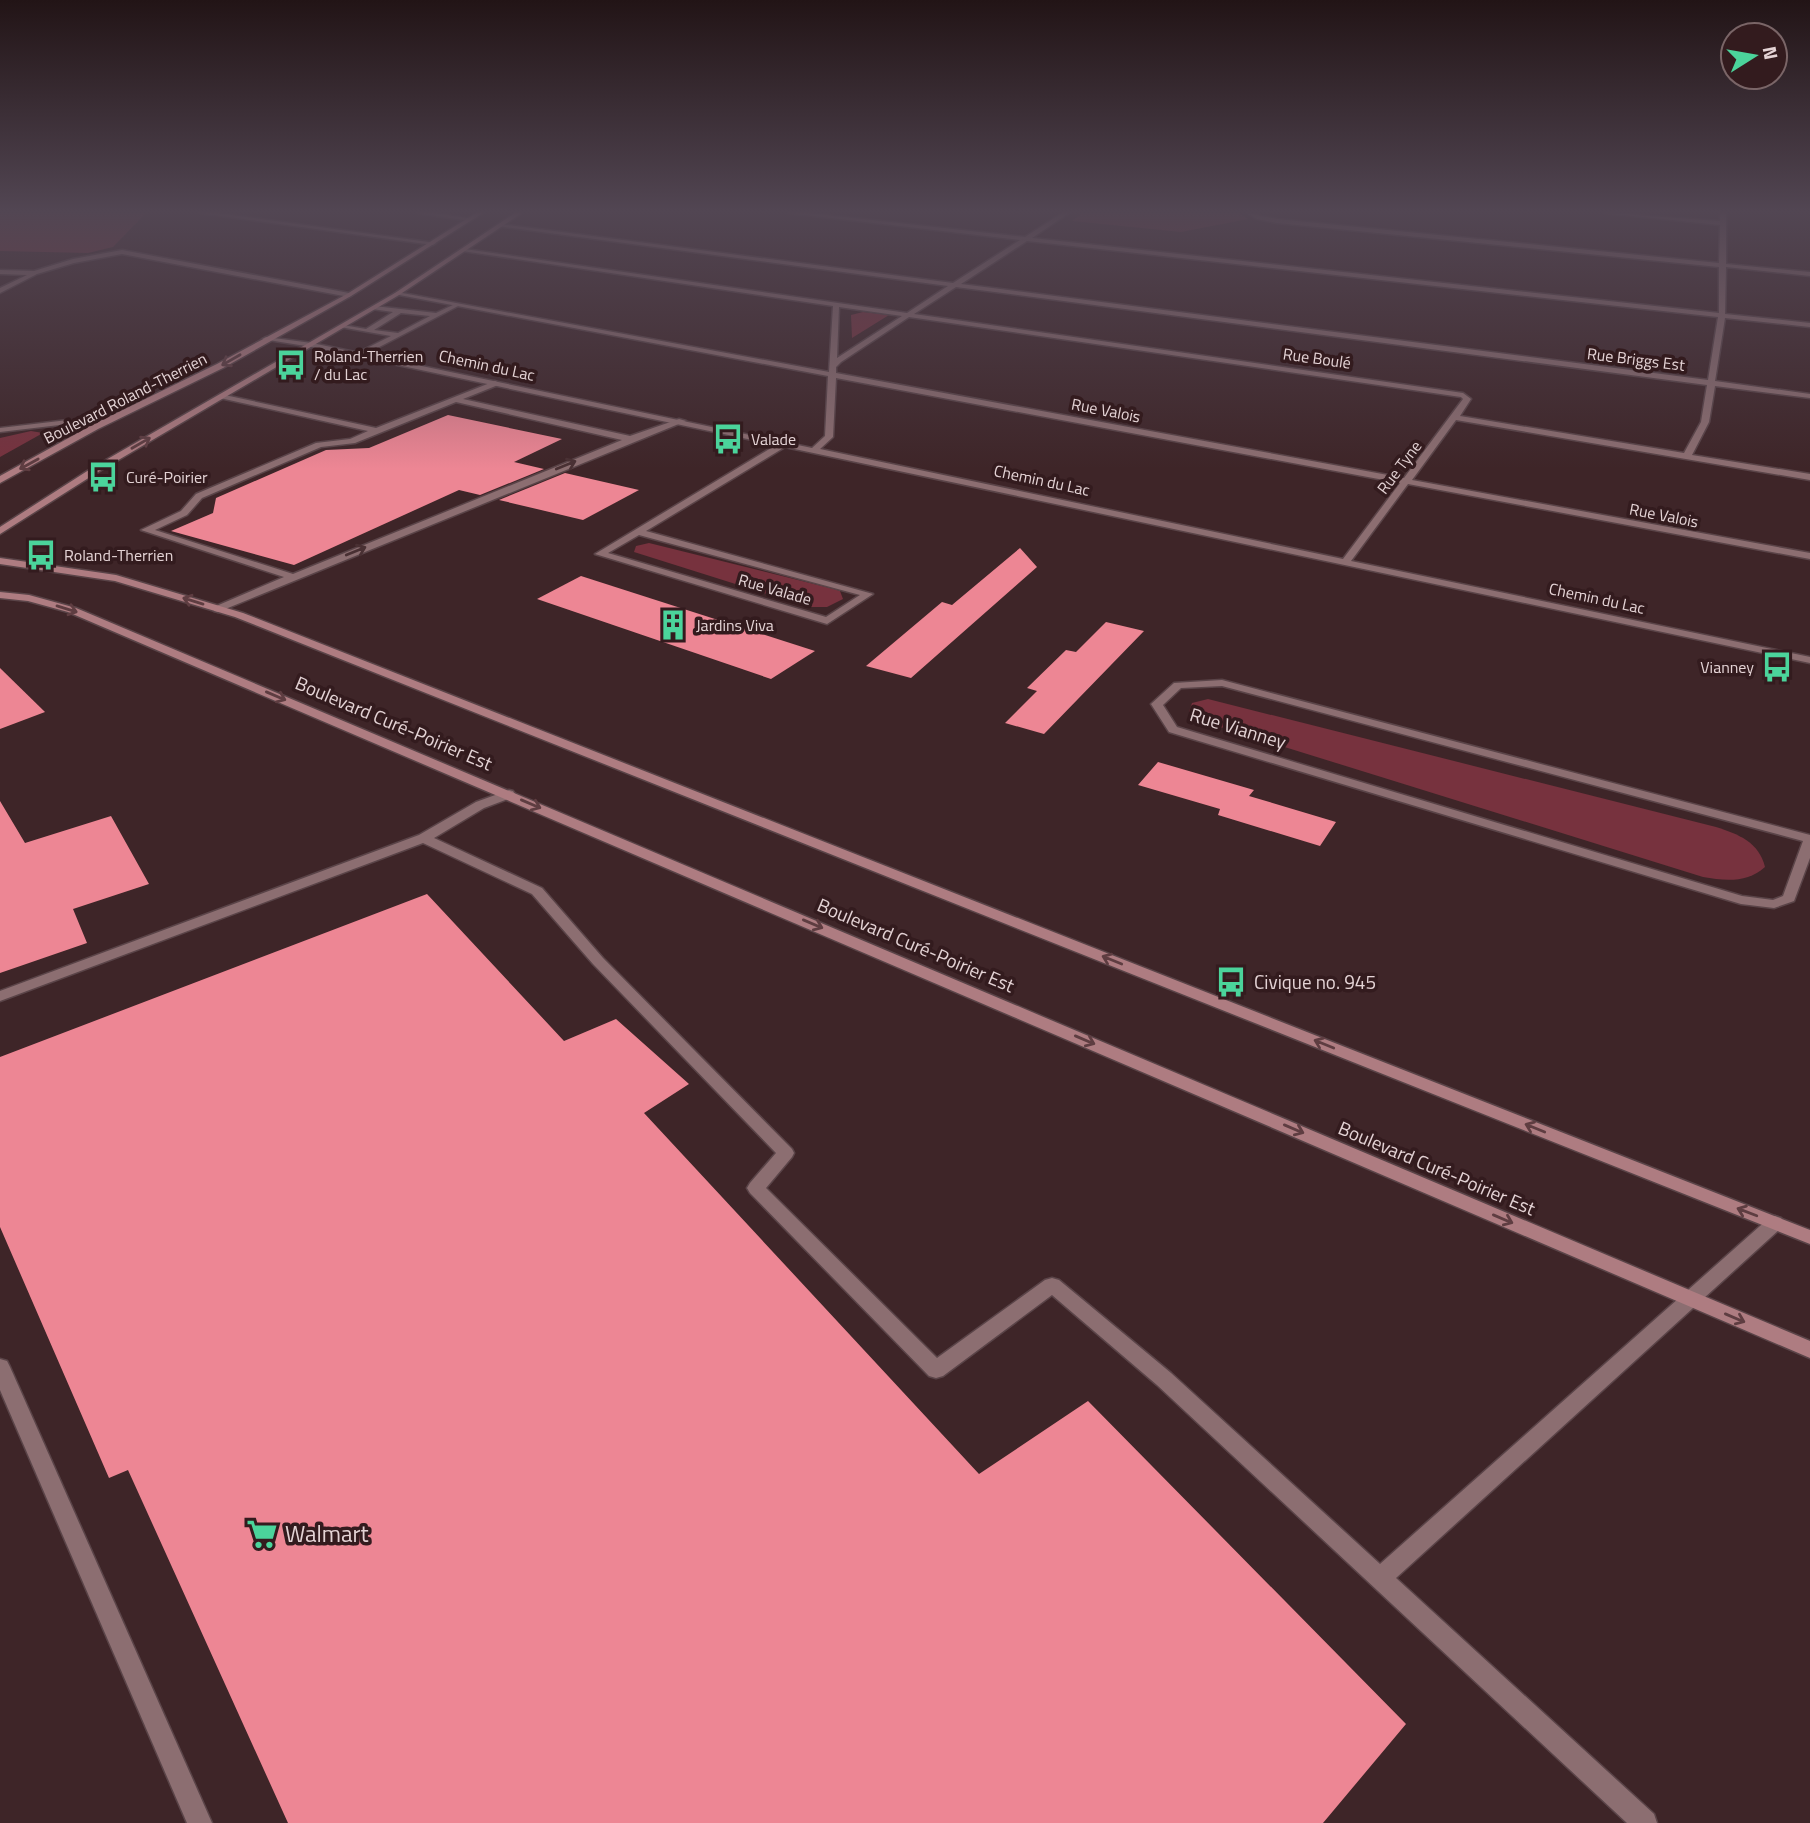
<svg xmlns="http://www.w3.org/2000/svg" width="1810" height="1823" font-family="'Titillium Web',sans-serif">
	<style>
		.green { fill: #77323e }
		.building { fill: #ed8694 }
		.lines { fill: none; stroke-linecap: round; stroke-linejoin: round }
		.service-casing { stroke: #5a4448; stroke-width: 3 }
		.minor-casing { stroke: #5a4448; stroke-width: 3 }
		.secondary-casing { stroke: #5a4448; stroke-width: 3 }
		.service { fill: #8c6e71; fill-rule: evenodd }
		.minor { fill: #8c6e71; fill-rule: evenodd }
		.secondary { fill: #ae7c81; fill-rule: evenodd }
		.oneway { stroke: #5e3d41 }
		.oneway2 { stroke: #493033 }
		.labels { text-anchor: middle; stroke-width: 7; stroke-linejoin: round; paint-order: stroke }
		.far-poi-label { font-size: 16px; fill: #e4d3d5; stroke: #331b1e; text-anchor: start }
		.far-street-label { font-size: 16px; fill: #e4d3d5; stroke: #331b1e }
		.street-label { font-size: 19px; fill: #e4d3d5; stroke: #331b1e }
		.poi-label { font-size: 19px; fill: #e4d3d5; stroke: #331b1e; text-anchor: start }
		.near-poi-label { font-size: 23px; fill: #e4d3d5; stroke: #331b1e; text-anchor: start }
	</style>
	<rect width="100%" height="100%" fill="#3e2528"/>
	<g class="green">
		<path d="M0 213H146L113 247 88 253 0 251Z"/>
		<path d="M1082 213H1239L1248 219 1181 232 1072 221Z"/>
		<path d="M863 312 889 315 852 338 851 315Z"/>
		<path d="M31 431 43 433 0 457V438Z"/>
		<path d="M649 543 834 589 840 591 843 599 827 607H808L634 552 636 546Z"/>
		<path d="M1208 699 1716 827C1738 834 1759 842 1765 867 1748 883 1725 881 1703 877L1201 721 1189 712 1192 703Z"/>
	</g>
	<g class="building">
		<path d="M448 415 562 439 514 462 544 469 480 495 459 490 294 565 171 531 213 513 216 498 326 450 369 448Z"/>
		<path d="M565 473 639 490 583 520 499 500Z"/>
		<path d="M1020 548 1037 567 911 678 866 666 942 602 952 605Z"/>
		<path d="M581 576 815 651 771 679 537 599Z"/>
		<path d="M1106 622 1144 631 1044 734 1005 723 1037 691 1027 688 1066 650 1076 652Z"/>
		<path d="M0 668 45 712 0 729Z"/>
		<path d="M1158 762 1254 790 1249 796 1336 822 1320 846 1218 815 1220 809 1138 785Z"/>
		<path d="M0 801 25 843 111 816 149 884 73 909 87 943 0 973Z"/>
		<path d="M427 894 564 1041 616 1019 689 1084 644 1113 979 1474 1088 1401 1406 1724 1323 1823H288L128 1470 109 1478 0 1227V1057Z"/>
	</g>
	<g class="lines">
		<g class="service-casing">
			<g id="service">
				<path d="M455 304 460 305 360 357 356 355 357 353 391 336 340 327 343 325 366 329 393 312 372 309 374 306 436 313ZM401 313 430 316 398 333 374 330Z"/>
				<path d="M495 381 499 383 498 385 463 399 630 436 679 419 686 421 218 612 214 611V607L284 577 141 530 181 511 196 494 316 443 350 439 368 431 220 398V394L376 428ZM456 402 622 440 293 574 155 530 187 515 202 498 321 447 355 443Z"/>
				<path d="M509 790 513 791 515 794 513 797 484 808 434 838 542 888 603 958 792 1149 794 1153 792 1157 766 1188 937 1358 1045 1280 1052 1278 1059 1280 1171 1373 1380 1564 1769 1218 1775 1216 1781 1218 1784 1223 1781 1228 1396 1578 1654 1814 1657 1823H1627L1157 1385 1052 1295 943 1376 936 1378 929 1376 750 1193 747 1188 750 1183 776 1153 593 964 532 894 423 843 0 1001V991L419 835 476 802Z"/>
				<path d="M0 1359 7 1361 10 1367 212 1823H187L0 1390Z"/>
			</g>
		</g>
		<g class="minor-casing">
			<g id="minor">
				<path d="M199 213H217L436 243 433 245Z"/>
				<path d="M417 213H436L473 219 470 221Z"/>
				<path d="M788 213H809L1025 237 1062 213H1069L1032 238 1719 313V267L1277 223 1257 219 1247 213 1277 219 1719 263 1720 225 1605 213 1720 221V213H1726V264L1810 272V276L1726 267 1725 314 1810 323V327L1725 318 1715 381 1810 394V398L1715 386 1709 422 1692 455 1810 474V480L1456 420 1412 480 1810 553V559L1408 484 1351 561 1810 657V663L785 447 646 531 873 594 827 624 595 554 776 445 312 347 262 339 266 337 312 343 812 448 825 436 828 376 394 294 397 292 829 372 833 306 462 251 465 249 907 313 948 286 497 226 500 224 953 283 1020 240ZM1027 241 1718 317 1708 380 961 284ZM956 287 1707 385 1701 422 1684 453 1460 416 1471 399 1463 393 914 314ZM839 307 902 316 837 358ZM909 317 1461 397 1463 399 1404 478 836 373V367L841 362ZM836 378 1400 483 1343 559 820 449 833 437ZM639 535 860 595 826 617 608 553Z"/>
				<path d="M122 250 349 293 352 295 349 297 122 254 74 263 37 274 0 293V288L27 275 0 274V270L34 271 73 259Z"/>
				<path d="M68 420 99 427 95 429 68 424 0 432V428Z"/>
				<path d="M1222 680 1810 835V858L1794 901 1774 908 1741 904 1169 732 1151 704 1174 683ZM1222 686 1803 841 1783 896 1773 900 1742 896 1177 727 1163 705 1181 688Z"/>
			</g>
		</g>
		<g class="secondary-casing">
			<g id="secondary">
				<path d="M476 213H483L351 296 223 368 98 429 0 483V476L92 425 217 364 347 294Z"/>
				<path d="M515 213H522L399 295 98 472 0 534V527L92 468 395 293Z"/>
				<path d="M0 558 116 575 243 613 1810 1230V1244L235 617 115 581 0 564Z"/>
				<path d="M0 592 29 595 76 608 1810 1341V1358L68 612 28 601 0 598Z"/>
			</g>
		</g>
		<use href="#service" class="service"/>
		<use href="#minor" class="minor"/>
		<use href="#secondary" class="secondary"/>
	</g>
	<defs><path id="oneway-shaft" d="M-6 0H5M1.5-3L5.5 0L1.5 3" fill="none" stroke-width="1.6" stroke-linecap="round" stroke-linejoin="round" transform="scale(1.75)"/></defs>
	<g class="oneway">
		<use href="#oneway-shaft" transform="translate(231 360) rotate(150)"/>
		<use href="#oneway-shaft" transform="translate(141 443) rotate(-30)"/>
		<use href="#oneway-shaft" transform="translate(29 464) rotate(151)"/>
		<use href="#oneway-shaft" transform="translate(193 601) rotate(-163)"/>
		<use href="#oneway-shaft" transform="translate(67 609) rotate(17)"/>
		<use href="#oneway-shaft" transform="translate(276 696) rotate(23)"/>
		<use href="#oneway-shaft" transform="translate(531 804) rotate(23)"/>
		<use href="#oneway-shaft" transform="translate(813 924) rotate(23)"/>
		<use href="#oneway-shaft" transform="translate(1112 960) rotate(-158)"/>
		<use href="#oneway-shaft" transform="translate(1085 1040) rotate(23)"/>
		<use href="#oneway-shaft" transform="translate(1324 1044) rotate(-158)"/>
		<use href="#oneway-shaft" transform="translate(1535 1128) rotate(-158)"/>
		<use href="#oneway-shaft" transform="translate(1294 1129) rotate(23)"/>
		<use href="#oneway-shaft" transform="translate(1747 1212) rotate(-159)"/>
		<use href="#oneway-shaft" transform="translate(1503 1219) rotate(23)"/>
		<use href="#oneway-shaft" transform="translate(1735 1318) rotate(23)"/>
	</g>
	<g class="oneway2">
		<use href="#oneway-shaft" transform="translate(566 465) rotate(-22)"/>
		<use href="#oneway-shaft" transform="translate(356 551) rotate(-22)"/>
	</g>
	<linearGradient id="sky" x2="0" y2="1"><stop stop-color="#221416"/><stop offset="0.45" stop-color="#524653"/><stop offset="1" stop-color="#524653" stop-opacity="0"/></linearGradient>
	<rect width="1810" height="469" fill="url(#sky)"/>
	<defs>
		<g id="bus-bare" transform="scale(2.415)"><path d="M-5-6H5V4H4V6H2V4H-2V6H-4V4H-5ZM-3.5-4V0h7V-4ZM-3.5 1.2v1.5H-2V1.2ZM2 1.2v1.5H3.5V1.2Z" fill="#4bd49b" stroke="#331b1e" stroke-width="2.5" paint-order="stroke"/></g>
		<g id="building-bare" transform="scale(2.415)"><path d="M-4-6H4V6H1V3H-1V6H-4ZM-2.5-4.3h1.7v1.8h-1.7ZM.8-4.3h1.7v1.8H.8ZM-2.5-1h1.7V.8h-1.7ZM.8-1h1.7V.8H.8Z" fill="#4bd49b" stroke="#331b1e" stroke-width="2.5" paint-order="stroke"/></g>
		<g id="supermarket-bare" transform="scale(2.415)"><path d="M-6-5.5h2.5l.6 2H6L4.5 2H-2.5L-4.4-4H-6ZM-1.5 3.2a1.3 1.3 0 1 0 .1 0ZM3 3.2a1.3 1.3 0 1 0 .1 0Z" fill="#4bd49b" stroke="#331b1e" stroke-width="2.5" paint-order="stroke"/></g>
	</defs>
	<g fill-rule="evenodd">
		<use href="#bus-bare" x="291" y="365"/>
		<use href="#bus-bare" x="728" y="439"/>
		<use href="#bus-bare" x="103" y="477"/>
		<use href="#bus-bare" x="41" y="555"/>
		<use href="#building-bare" x="673" y="625"/>
		<use href="#bus-bare" x="1777" y="667"/>
		<use href="#bus-bare" x="1231" y="982"/>
		<use href="#supermarket-bare" x="262" y="1534"/>
	</g>
	<g class="labels">
		<g class="far-poi-label">
			<text x="314" y="362">Roland-Therrien<tspan x="314" dy="18">/ du Lac</tspan></text>
			<text x="751" y="445">Valade</text>
			<text x="126" y="483">Curé-Poirier</text>
			<text x="64" y="561">Roland-Therrien</text>
			<text x="696" y="631">Jardins Viva</text>
			<text x="1754" y="673" text-anchor="end">Vianney</text>
		</g>
		<g class="far-street-label">
			<text transform="translate(1317 358) rotate(8)" y="6">Rue Boulé</text>
			<text transform="translate(1636 359) rotate(7)" y="6">Rue Briggs Est</text>
			<text transform="translate(487 365) rotate(12)" y="6">Chemin du Lac</text>
			<text transform="translate(125 398) rotate(-27)" y="6">Boulevard Roland-Therrien</text>
			<text transform="translate(1106 410) rotate(11)" y="6">Rue Valois</text>
			<text transform="translate(1399 467) rotate(-53)" y="6">Rue Tyne</text>
			<text transform="translate(1042 480) rotate(12)" y="6">Chemin du Lac</text>
			<text transform="translate(1664 515) rotate(11)" y="6">Rue Valois</text>
			<text transform="translate(775 589) rotate(16)" y="6">Rue Valade</text>
			<text transform="translate(1597 598) rotate(12)" y="6">Chemin du Lac</text>
		</g>
		<g class="street-label">
			<text transform="translate(394 723) rotate(23)" y="7">Boulevard Curé-Poirier Est</text>
			<text transform="translate(1238 728) rotate(17)" y="7">Rue Vianney</text>
			<text transform="translate(916 945) rotate(23)" y="7">Boulevard Curé-Poirier Est</text>
			<text transform="translate(1437 1168) rotate(23)" y="7">Boulevard Curé-Poirier Est</text>
		</g>
		<g class="poi-label">
			<text x="1254" y="989">Civique no. 945</text>
		</g>
		<g class="near-poi-label">
			<text x="285" y="1542">Walmart</text>
		</g>
	</g>
	<g transform="translate(1754 56) rotate(79)"><circle r="33" fill="#331b1e" stroke="#7a6567" stroke-width="2"/>
	<path d="M0-5L12 26L0 18L-12 26Z" fill="#4bd49b"/>
	<text y="-10" font-size="19" font-weight="bold" text-anchor="middle" fill="#e4d3d5">N</text>
	</g>
</svg>
